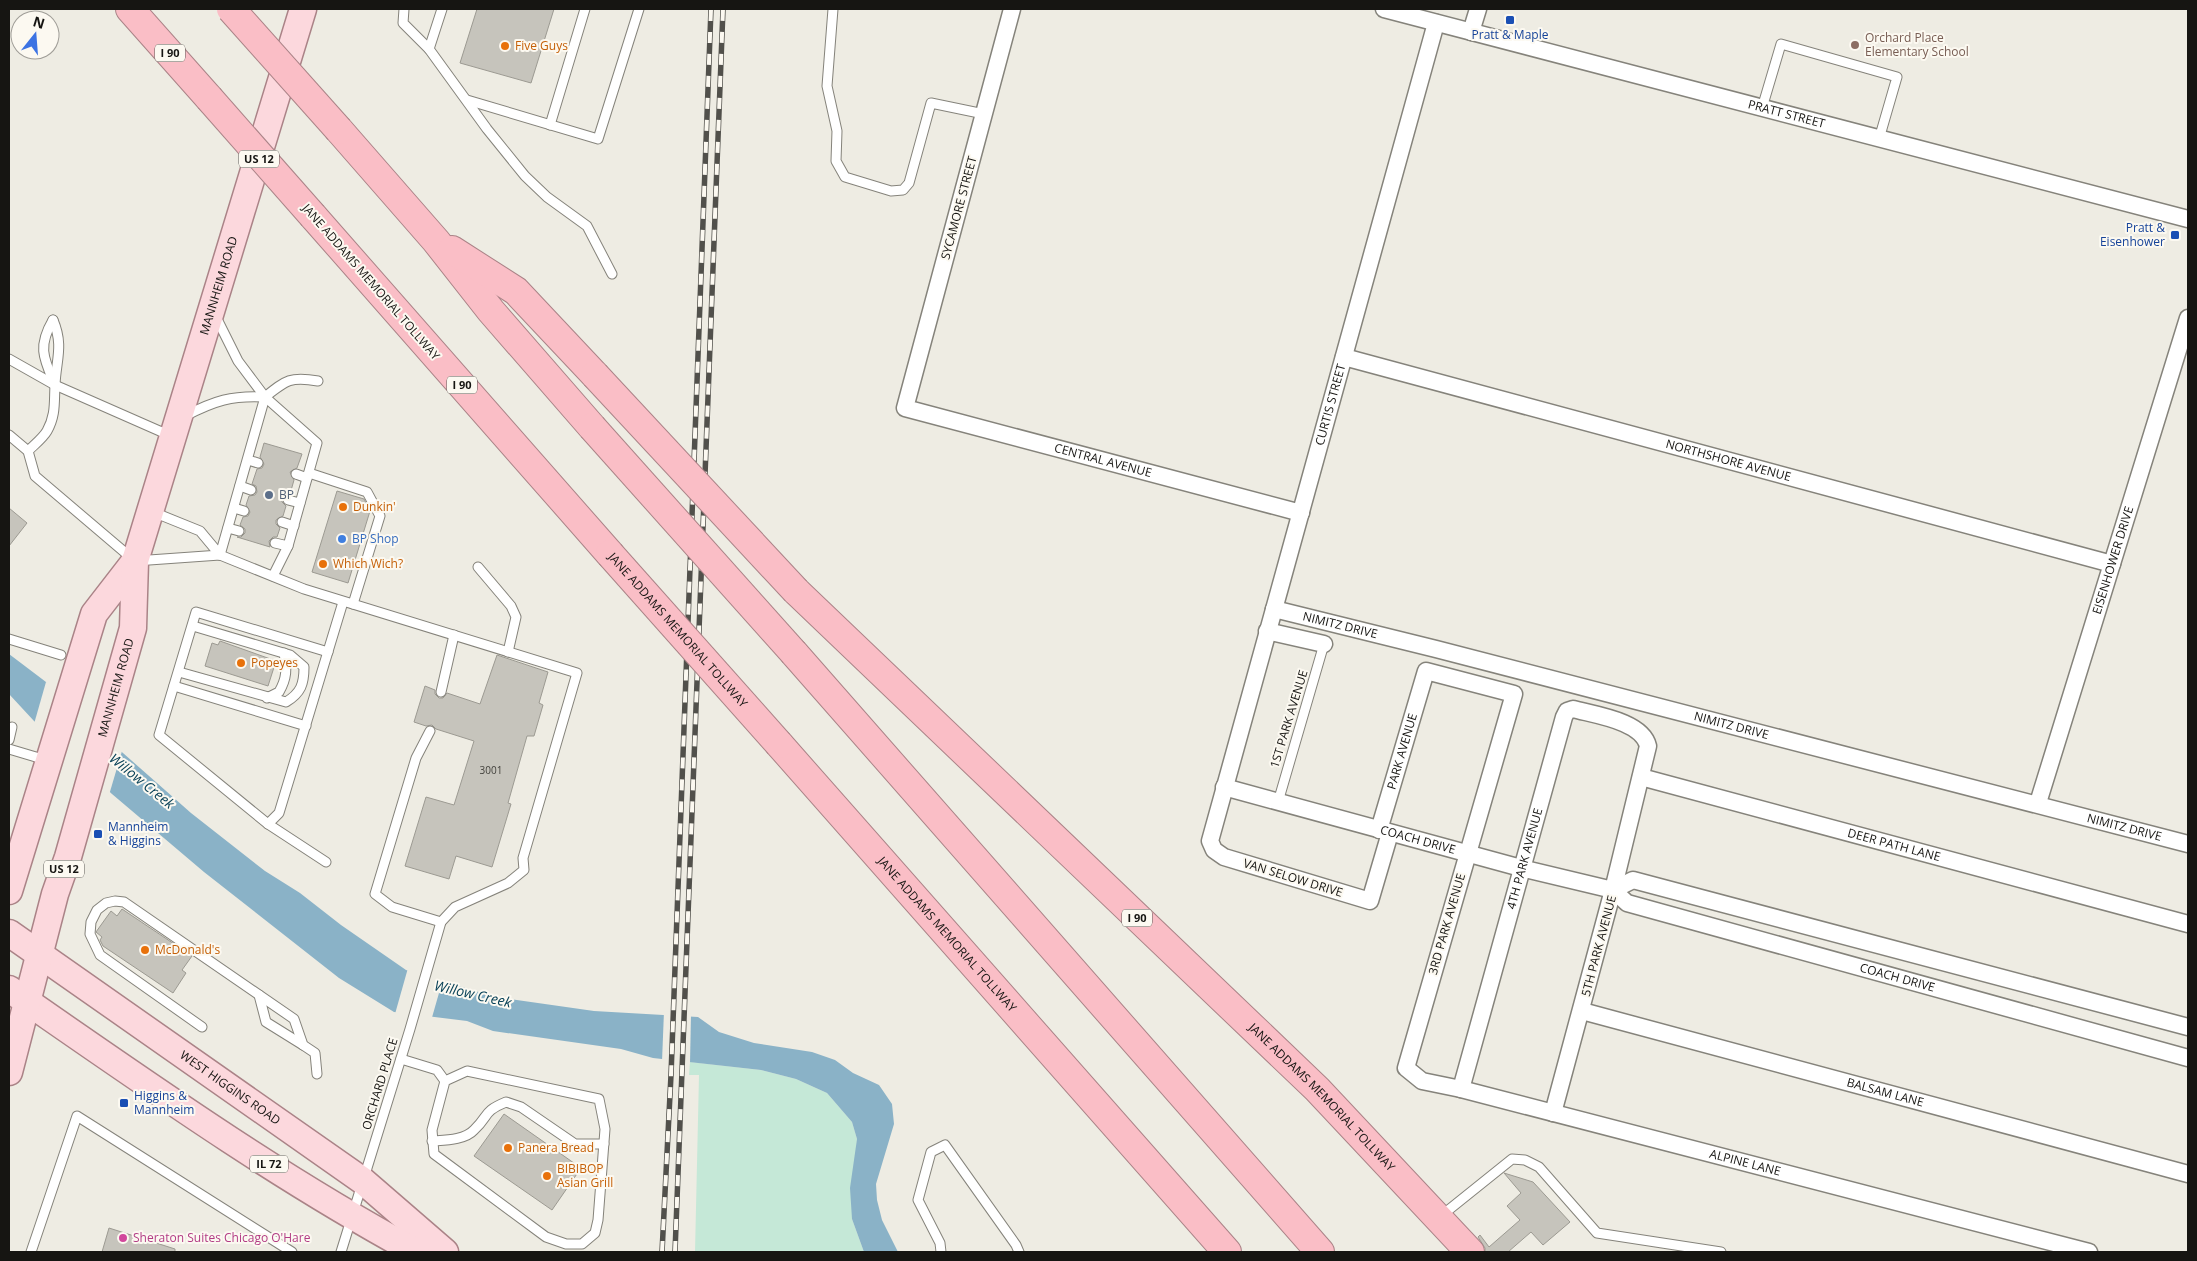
<svg xmlns="http://www.w3.org/2000/svg" width="2197" height="1261" font-family="'Open Sans',sans-serif">
	<style>
		.green { fill: #c5e8d7 }
		.water { fill: #8ab2c7 }
		.pier { fill: #eeece3 }
		.building { fill: #c6c4bc; stroke: #9c9a92 }
		.lines { fill: none; stroke-linecap: round; stroke-linejoin: round }
		.service-casing { stroke: #85837b; stroke-width: 11 }
		.minor-casing { stroke: #85837b; stroke-width: 19 }
		.primary-casing { stroke: #aa8387; stroke-width: 29 }
		.motorway-casing { stroke: #aa8387; stroke-width: 30 }
		.service { stroke: #fff; stroke-width: 9 }
		.minor { stroke: #fff; stroke-width: 16 }
		.primary { stroke: #fcd8dd; stroke-width: 26 }
		.motorway { stroke: #fabec6; stroke-width: 28 }
		.rail-casing { stroke: #51504b; stroke-width: 5.5 }
		.rail { stroke: #fcf9f1; stroke-width: 4; stroke-dasharray: 11; stroke-linecap: butt }
		.motorway-bridge-casing { stroke: #aa8387; stroke-width: 30; stroke-linecap: butt }
		.motorway-bridge { stroke: #fabec6; stroke-width: 28 }
		.transit-dot { fill: #1a4fb4; stroke: #fcf9f1; stroke-width: 2 }
		.education-dot { fill: #8d6e63; stroke: #fcf9f1; stroke-width: 2 }
		.food-dot { fill: #e8710a; stroke: #fcf9f1; stroke-width: 2 }
		.service-dot { fill: #5c6f8a; stroke: #fcf9f1; stroke-width: 2 }
		.shop-dot { fill: #3f7fe0; stroke: #fcf9f1; stroke-width: 2 }
		.hotel-dot { fill: #d1479c; stroke: #fcf9f1; stroke-width: 2 }
		.labels { text-anchor: middle; stroke-width: 4; stroke-linejoin: round; paint-order: stroke }
		.number-label { font-size: 10px; fill: #42413c }
		.shield { fill: #fcf9f1; stroke: #5b5955; stroke-width: 1 }
		.shield-label { font-size: 11px; font-weight: bold; fill: #161512 }
		.transit-label { font-size: 12px; fill: #164399; stroke: #fcf9f1; text-anchor: start }
		.education-label { font-size: 12px; fill: #785e54; stroke: #fcf9f1; text-anchor: start }
		.food-label { font-size: 12px; fill: #c56008; stroke: #fcf9f1; text-anchor: start }
		.street-label { font-size: 12px; fill: #161512; stroke: #fcf9f1 }
		.service-label { font-size: 12px; fill: #4e5e75; stroke: #fcf9f1; text-anchor: start }
		.shop-label { font-size: 12px; fill: #366cbe; stroke: #fcf9f1; text-anchor: start }
		.hotel-label { font-size: 12px; fill: #b23c85; stroke: #fcf9f1; text-anchor: start }
		.water-label { font-size: 14px; font-style: italic; fill: #084157; stroke: #fcf9f1 }
	</style>
	<rect width="100%" height="100%" fill="#eeece3"/>
	<path class="green" d="M690 1062 761 1070 796 1079 827 1093 852 1122 857 1139 852 1219 864 1252H695L699 1075H689Z"/>
	<path class="water" d="M9 654 46 682 47 686 191 813 265 871 300 893 341 925 406 970 495 997 594 1011 698 1017 719 1032 754 1043 812 1052 835 1060 853 1073 879 1085 892 1104 894 1124 876 1184 877 1200 882 1220 898 1252H864L852 1219 850 1188 857 1139 852 1122 827 1093 796 1079 761 1070 653 1058 621 1049 493 1031 467 1021 394 1012 339 978 204 872 112 794 34 721 9 694Z"/>
	<g class="pier">
		<path d="M46 682 122 751 109 795 34 724Z"/>
		<path d="M408 968 443 979 431 1021 395 1014Z"/>
		<path d="M664 1011 691 1014 690 1064 662 1062Z"/>
	</g>
	<g class="building">
		<path d="M477 9H554L531 83 460 63Z"/>
		<path d="M264 443 302 454 297 468 290 472 294 480 290 494 282 498V502L286 506 283 516 276 520V524L280 528 277 537H273L269 541 270 547 237 537H241L245 533V529L240 525 243 517 248 516 250 512 246 505 249 496 255 495 257 492 256 486 252 484 257 469 262 468 264 464 260 457Z"/>
		<path d="M337 491 364 499 370 511 348 583 312 572Z"/>
		<path d="M9 508 27 523 9 546Z"/>
		<path d="M220 641 276 661 268 686 205 666 212 643 218 645Z"/>
		<path d="M497 655 548 672 539 703 543 705 534 736H527L508 803 511 804 492 867 456 856 449 879 405 866 426 797 454 805 474 741 436 729 432 725 426 726 414 722 425 686 435 690V694L439 698H443L447 693 480 704Z"/>
		<path d="M122 909 192 956 182 970 186 973 173 993 103 946 100 940 102 937 96 932 111 911 117 916Z"/>
		<path d="M504 1114 581 1168 552 1210 474 1156Z"/>
		<path d="M1504 1173 1533 1182 1570 1222 1543 1245 1531 1232 1508 1252H1485V1248L1478 1237 1480 1235 1489 1247 1520 1220 1507 1206 1521 1193Z"/>
		<path d="M109 1228 175 1249V1252H102Z"/>
	</g>
	<g class="lines">
		<g class="service-casing">
			<g id="service">
				<path d="M404 9 403 23 429 49 487 129 525 176 547 197 587 226 612 274"/>
				<path d="M833 9 827 86 837 131 836 161 845 177 891 191 903 190 909 183 931 103 984 114"/>
				<path d="M429 49 442 9"/>
				<path d="M467 100 598 139 639 9"/>
				<path d="M1762 108 1781 44 1897 77 1879 139"/>
				<path d="M550 125 585 9"/>
				<path d="M215 315 238 361 265 397 317 443 288 546 273 576"/>
				<path d="M53 320C37 347 44 359 55 385"/>
				<path d="M9 359 55 385 171 436"/>
				<path d="M185 416C214 401 232 395 265 397"/>
				<path d="M9 435 28 451 35 476 135 561 220 555 304 589 577 673 523 858 524 870 508 883 455 907 441 922 410 1029 341 1252"/>
				<path d="M28 451C34 445 43 438 47 431 56 415 54 402 55 385 56 360 64 346 53 320"/>
				<path d="M248 460 258 463"/>
				<path d="M309 473 367 492 380 516 353 604"/>
				<path d="M296 474 307 478"/>
				<path d="M240 486 251 490"/>
				<path d="M288 500 300 503"/>
				<path d="M234 508 244 511"/>
				<path d="M153 512 200 531 220 555"/>
				<path d="M282 522 294 526"/>
				<path d="M228 528 239 531"/>
				<path d="M275 543 288 546"/>
				<path d="M220 555 265 397C286 380 291 376 318 381"/>
				<path d="M478 567 511 606 516 617 508 652"/>
				<path d="M9 639 61 655"/>
				<path d="M179 672 286 702C301 693 304 684 304 667L290 655 193 626"/>
				<path d="M174 686 306 726"/>
				<path d="M441 692 454 635"/>
				<path d="M267 698 279 692C287 678 287 669 284 653"/>
				<path d="M430 731 416 758 375 894 392 907 441 922"/>
				<path d="M9 740 12 727"/>
				<path d="M9 749 46 760"/>
				<path d="M1278 802 1324 644"/>
				<path d="M268 824 279 813 343 602"/>
				<path d="M326 862 268 824 159 735 196 612 328 652"/>
				<path d="M259 995 266 1022 303 1045"/>
				<path d="M202 1027 100 955 90 934 91 922 97 910 106 903 115 901 124 902 294 1019 303 1045 315 1053 317 1074"/>
				<path d="M401 1059 437 1070 445 1081 432 1130 434 1154 546 1237 566 1244H582L595 1233 598 1220 605 1129 599 1099 467 1071 445 1081"/>
				<path d="M432 1141C445 1140 465 1140 474 1130 490 1115 482 1112 506 1102L521 1107 575 1144H604"/>
				<path d="M1441 1216 1512 1159 1525 1160 1539 1167 1597 1233 1721 1252"/>
				<path d="M31 1252 77 1116 292 1252"/>
				<path d="M941 1252 940 1243 918 1200 931 1152 945 1145 1016 1245 1019 1252"/>
			</g>
		</g>
		<g class="minor-casing">
			<g id="minor">
				<path id="s1" d="M1012 9 905 408 1301 513"/>
				<path id="s2" d="M1384 9 2188 219"/>
				<path d="M1471 32 1478 9"/>
				<path id="s3" d="M1344 357 2112 564"/>
				<path id="s4" d="M1274 609 1436 649 2188 844"/>
				<path d="M1267 631 1324 644"/>
				<path id="s5" d="M1641 777 2188 924"/>
				<path id="s6" d="M1224 787 1521 868 1613 890 1627 903 2188 1058"/>
				<path id="s7" d="M2038 803 2188 318"/>
				<path id="s8" d="M1379 830 1426 671 1514 694 1406 1068 1422 1081 1461 1089 2089 1252"/>
				<path id="s9" d="M1390 833 1370 901 1224 857 1214 850 1210 841 1436 23"/>
				<path d="M1613 890 1633 880 2188 1027"/>
				<path id="s10" d="M1582 1011 2188 1174"/>
				<path id="s11" d="M1461 1089 1564 717 1567 711 1573 709C1595 715 1642 721 1648 746L1613 890 1553 1113"/>
			</g>
		</g>
		<g class="primary-casing">
			<g id="primary">
				<path d="M9 891 94 614 135 561"/>
				<path id="s12" d="M9 933 363 1181 445 1252"/>
				<path d="M9 989C142 1081 274 1175 416 1252"/>
				<path id="s13" d="M9 1072 55 894 68 857 133 628 135 561 303 9"/>
			</g>
		</g>
		<g class="motorway-casing">
			<g id="motorway">
				<path d="M130 9 209 98"/>
				<path d="M339 130 436 241 491 311 592 427"/>
				<path d="M313 216 610 554"/>
				<path d="M452 250 516 291 595 375"/>
				<path id="s14" d="M796 591 1317 1089 1470 1252"/>
				<path d="M794 653 1320 1252"/>
				<path id="s15" d="M779 744 1227 1252"/>
			</g>
		</g>
		<use href="#service" class="service"/>
		<use href="#minor" class="minor"/>
		<use href="#primary" class="primary"/>
		<use href="#motorway" class="motorway"/>
		<g class="rail-casing">
			<g id="rail">
				<path d="M662 1252 671 1075 711 9"/>
				<path d="M675 1252 723 9"/>
			</g>
		</g>
		<use href="#rail" class="rail"/>
		<g class="motorway-bridge-casing">
			<g id="motorway-bridge">
				<path d="M231 9 339 130"/>
				<path d="M209 98 313 216"/>
				<path d="M595 375 796 591"/>
				<path d="M592 427 794 653"/>
				<path id="s16" d="M610 554 779 744"/>
			</g>
		</g>
		<use href="#motorway-bridge" class="motorway-bridge"/>
	</g>
	<g class="transit-dot">
		<rect x="1505" y="15" width="10" height="10" rx="2.5"/>
		<rect x="2170" y="230" width="10" height="10" rx="2.5"/>
		<rect x="93" y="829" width="10" height="10" rx="2.5"/>
		<rect x="119" y="1098" width="10" height="10" rx="2.5"/>
	</g>
	<circle class="education-dot" cx="1855" cy="45" r="5"/>
	<g class="food-dot">
		<circle cx="505" cy="46" r="5"/>
		<circle cx="343" cy="507" r="5"/>
		<circle cx="323" cy="564" r="5"/>
		<circle cx="241" cy="663" r="5"/>
		<circle cx="145" cy="950" r="5"/>
		<circle cx="508" cy="1148" r="5"/>
		<circle cx="547" cy="1176" r="5"/>
	</g>
	<circle class="service-dot" cx="269" cy="495" r="5"/>
	<circle class="shop-dot" cx="342" cy="539" r="5"/>
	<circle class="hotel-dot" cx="123" cy="1238" r="5"/>
	<g class="labels">
		<g class="number-label">
			<text x="491" y="774">3001</text>
		</g>
		<g class="shield">
			<rect x="155" y="44.5" width="30" height="17" rx="4"/>
			<rect x="239" y="150.5" width="40" height="17" rx="4"/>
			<rect x="447" y="376.5" width="30" height="17" rx="4"/>
			<rect x="44" y="860.5" width="40" height="17" rx="4"/>
			<rect x="1122" y="909.5" width="30" height="17" rx="4"/>
			<rect x="250" y="1155.5" width="38" height="17" rx="4"/>
		</g>
		<g class="shield-label">
			<text x="170" y="57">I 90</text>
			<text x="259" y="163">US 12</text>
			<text x="462" y="389">I 90</text>
			<text x="64" y="873">US 12</text>
			<text x="1137" y="922">I 90</text>
			<text x="269" y="1168">IL 72</text>
		</g>
		<g class="transit-label">
			<text x="1510" y="39" text-anchor="middle">Pratt &amp; Maple</text>
			<text x="2165" y="232" text-anchor="end">Pratt &amp;<tspan x="2165" dy="14">Eisenhower</tspan></text>
			<text x="108" y="831">Mannheim<tspan x="108" dy="14">&amp; Higgins</tspan></text>
			<text x="134" y="1100">Higgins &amp;<tspan x="134" dy="14">Mannheim</tspan></text>
		</g>
		<g class="education-label">
			<text x="1865" y="42">Orchard Place<tspan x="1865" dy="14">Elementary School</tspan></text>
		</g>
		<g class="food-label">
			<text x="515" y="50">Five Guys</text>
			<text x="353" y="511">Dunkin'</text>
			<text x="333" y="568">Which Wich?</text>
			<text x="251" y="667">Popeyes</text>
			<text x="155" y="954">McDonald's</text>
			<text x="518" y="1152">Panera Bread</text>
			<text x="557" y="1173">BIBIBOP<tspan x="557" dy="14">Asian Grill</tspan></text>
		</g>
		<g class="street-label">
			<text dy="4" stroke="none"><textPath href="#s2" startOffset="416">PRATT STREET</textPath></text>
			<text transform="translate(959 208) rotate(-75)" y="4">SYCAMORE STREET</text>
			<text transform="translate(371 282) rotate(49)" y="4">JANE ADDAMS MEMORIAL TOLLWAY</text>
			<text dy="4" stroke="none"><textPath href="#s13" startOffset="816">MANNHEIM ROAD</textPath></text>
			<text dy="4" stroke="none"><textPath href="#s9" startOffset="698">CURTIS STREET</textPath></text>
			<text dy="4" stroke="none"><textPath href="#s3" startOffset="398">NORTHSHORE AVENUE</textPath></text>
			<text dy="4" stroke="none"><textPath href="#s1" startOffset="618">CENTRAL AVENUE</textPath></text>
			<text dy="4" stroke="none"><textPath href="#s7" startOffset="254">EISENHOWER DRIVE</textPath></text>
			<text dy="4" stroke="none"><textPath href="#s4" startOffset="68">NIMITZ DRIVE</textPath></text>
			<text dy="4" stroke="none"><textPath href="#s16" startOffset="102">JANE ADDAMS MEMORIAL TOLLWAY</textPath></text>
			<text dy="4" stroke="none"><textPath href="#s13" startOffset="399">MANNHEIM ROAD</textPath></text>
			<text transform="translate(1289 719) rotate(-73)" y="4">1ST PARK AVENUE</text>
			<text dy="4" stroke="none"><textPath href="#s4" startOffset="472">NIMITZ DRIVE</textPath></text>
			<text dy="4" stroke="none"><textPath href="#s8" startOffset="82">PARK AVENUE</textPath></text>
			<text dy="4" stroke="none"><textPath href="#s4" startOffset="878">NIMITZ DRIVE</textPath></text>
			<text dy="4" stroke="none"><textPath href="#s6" startOffset="201">COACH DRIVE</textPath></text>
			<text dy="4" stroke="none"><textPath href="#s5" startOffset="262">DEER PATH LANE</textPath></text>
			<text dy="4" stroke="none"><textPath href="#s11" startOffset="239">4TH PARK AVENUE</textPath></text>
			<text transform="translate(1293 878) rotate(17)" y="4">VAN SELOW DRIVE</text>
			<text transform="translate(1447 924) rotate(-74)" y="4">3RD PARK AVENUE</text>
			<text dy="4" stroke="none"><textPath href="#s15" startOffset="254">JANE ADDAMS MEMORIAL TOLLWAY</textPath></text>
			<text transform="translate(1599 946) rotate(-75)" y="4">5TH PARK AVENUE</text>
			<text dy="4" stroke="none"><textPath href="#s6" startOffset="702">COACH DRIVE</textPath></text>
			<text transform="translate(380 1084) rotate(-73)" y="4">ORCHARD PLACE</text>
			<text dy="4" stroke="none"><textPath href="#s12" startOffset="270">WEST HIGGINS ROAD</textPath></text>
			<text dy="4" stroke="none"><textPath href="#s10" startOffset="314">BALSAM LANE</textPath></text>
			<text dy="4" stroke="none"><textPath href="#s14" startOffset="730">JANE ADDAMS MEMORIAL TOLLWAY</textPath></text>
			<text dy="4" stroke="none"><textPath href="#s8" startOffset="1000">ALPINE LANE</textPath></text>
		</g>
		<g class="service-label">
			<text x="279" y="499">BP</text>
		</g>
		<g class="shop-label">
			<text x="352" y="543">BP Shop</text>
		</g>
		<g class="hotel-label">
			<text x="133" y="1242">Sheraton Suites Chicago O'Hare</text>
		</g>
		<g class="water-label">
			<text transform="translate(142 781) rotate(39)" y="5">Willow Creek</text>
			<text transform="translate(473 994) rotate(13)" y="5">Willow Creek</text>
		</g>
	</g>
	<rect width="2197" height="1261" fill="none" stroke="#161512" stroke-width="20"/>
	<g transform="translate(35 35) rotate(17)"><circle r="24" fill="#fcf9f1" stroke="#a09e98"/>
	<path d="M0-4L9 19L0 12L-9 19Z" fill="#3c73e3"/>
	<text y="-8" font-size="14" font-weight="bold" text-anchor="middle" fill="#161512">N</text>
	</g>
</svg>
